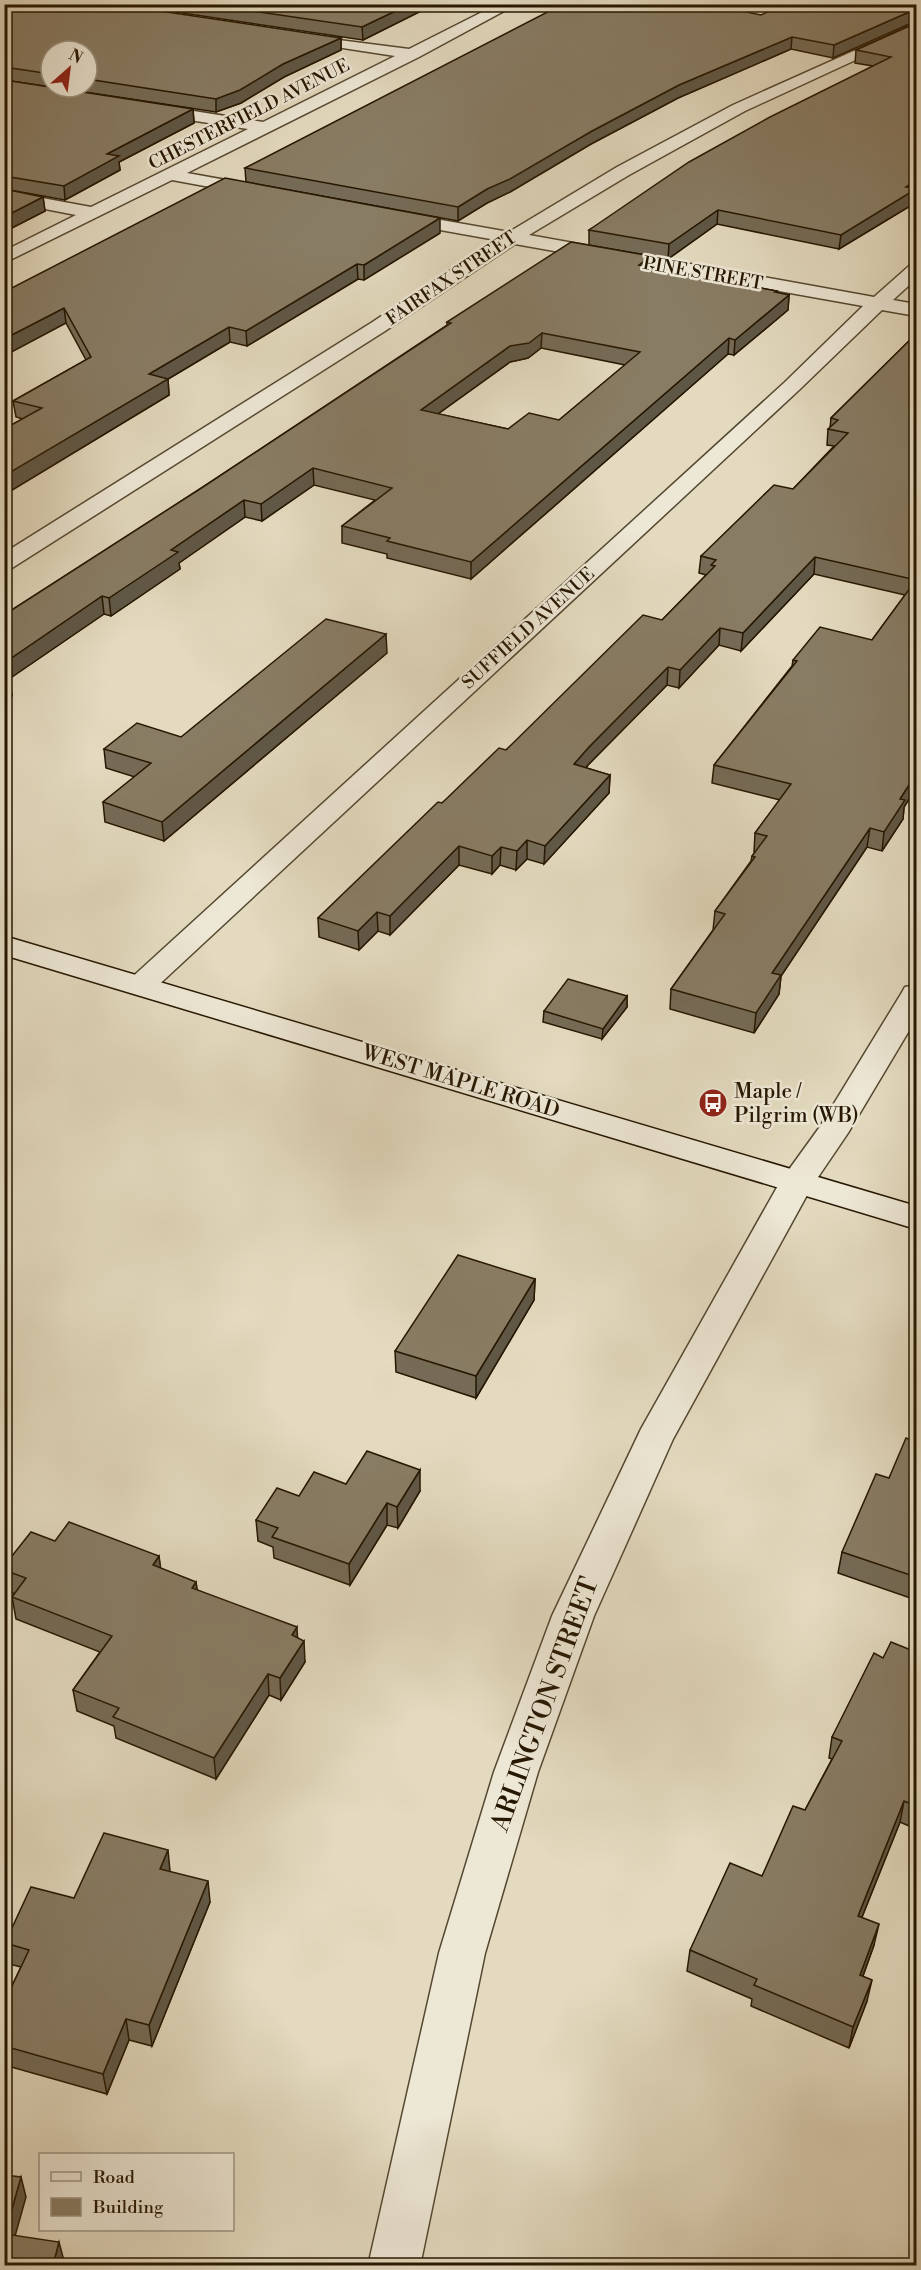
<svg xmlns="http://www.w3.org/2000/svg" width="921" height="2270" font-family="'Libre Bodoni',serif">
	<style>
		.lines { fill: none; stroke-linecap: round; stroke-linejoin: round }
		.minor-casing { stroke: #554830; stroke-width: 3 }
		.secondary-casing { stroke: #261701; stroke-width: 3 }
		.minor { fill: #ede7d5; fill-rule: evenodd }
		.secondary { fill: #ede7d5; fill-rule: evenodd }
		.wall { fill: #756b56; stroke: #261701; stroke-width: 1.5; fill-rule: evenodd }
		.shaded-wall { fill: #5f5746; stroke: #261701; stroke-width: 1.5 }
		.building { fill: #887c64; stroke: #261701; stroke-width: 1.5; fill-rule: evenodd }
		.labels { text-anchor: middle; stroke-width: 5; stroke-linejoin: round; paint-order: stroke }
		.far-street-label { font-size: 18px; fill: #261701; stroke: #ede7d5 }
		.street-label { font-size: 21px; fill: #261701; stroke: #ede7d5 }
		.poi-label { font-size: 21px; fill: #261701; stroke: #ede7d5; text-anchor: start }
		.near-street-label { font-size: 26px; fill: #261701; stroke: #ede7d5 }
	</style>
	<rect width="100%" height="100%" fill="#e3dabf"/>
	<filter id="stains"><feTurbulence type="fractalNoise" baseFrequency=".00333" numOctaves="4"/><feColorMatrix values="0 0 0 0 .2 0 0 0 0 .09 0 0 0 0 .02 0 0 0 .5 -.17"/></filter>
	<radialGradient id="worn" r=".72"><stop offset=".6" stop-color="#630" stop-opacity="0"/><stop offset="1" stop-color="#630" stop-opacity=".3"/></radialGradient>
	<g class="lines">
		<g class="minor-casing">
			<g id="minor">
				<path d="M498 4H517L419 57 187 173 265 187 268 191 265 195 259 196 172 180 4 263V251L76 215 4 201V191L91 207 248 129 150 114 144 112 142 109 144 106 150 104 263 122 395 56 297 41 290 37 292 34 409 49Z"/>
				<path d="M916 23V32L745 111 629 175 529 235 874 297 909 266 916 264V279L893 300 916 304V316L882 310 799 390 151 992 140 995 129 992 125 986 129 980 785 382 863 306 515 244 385 331 12 568 4 570V553L371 323 496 240 390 221 387 217 390 213 396 212 509 232 617 167 733 105Z"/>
				<path d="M916 985V1019L848 1133 812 1186 673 1439 594 1616 538 1772 485 1953 420 2266H368L439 1953 494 1772 552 1616 641 1429 780 1182 819 1128 901 994 905 987Z"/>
			</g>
		</g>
		<g class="secondary-casing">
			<path id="secondary" d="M4 936 916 1206V1229L4 955Z"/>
		</g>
		<use href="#minor" class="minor"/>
		<use href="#secondary" class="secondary"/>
	</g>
	<g class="wall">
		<path d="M4 4 341 38V50L284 77 241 103 216 112 52 87H87V51H51V87L4 80Z"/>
		<path d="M122 4H435L363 40Z"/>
		<path d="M916 4 833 58 791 49 678 98 591 144 510 192 487 203 458 221 246 182 245 168 761 15Z"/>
		<path d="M916 23V194L915 203 839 249 717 224 668 259 589 245V230L873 66 855 63 856 50Z"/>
		<path d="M4 80 193 109 194 123 119 162 120 170 65 200 10 190 43 197 45 211 4 232Z"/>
		<path d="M440 233 364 280 358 279 247 346 230 342 168 379 169 395 4 495V429L23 419 16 417 13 401 86 360 66 323 4 292Z"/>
		<path d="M651 267 777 291V293L789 295 788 310 734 355 728 354 471 579 387 558V554L342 543V526L375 500 314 485 262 521 245 517 179 563 180 569 111 616 104 614 9 679 12 696 4 701V615L203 487 447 325V322ZM541 348 625 365 559 420 508 429 438 414 510 362 528 358Z"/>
		<path d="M916 334V788L904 807 903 819 882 851 867 847 781 976 779 994 754 1033 670 1009 671 989 713 930 715 911 751 861 752 856 755 852H754L755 833 780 800 712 783 714 765 792 666 793 660 872 640 905 595 814 574 741 651 719 645 679 688 667 685 588 765 586 768 610 775 609 793 544 864 527 859 516 870 500 865 492 874 459 865 390 935 378 931 359 950 319 937 318 918 442 803 662 620 706 575 699 573 701 556 793 489 834 446 827 445 828 429 830 428 831 418Z"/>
		<path d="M387 653 164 841 105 822 103 802 135 777 106 768 104 749 181 737Z"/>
		<path d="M627 996V1007L602 1039 543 1022 544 1011Z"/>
		<path d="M535 1279 534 1300 476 1398 396 1372 395 1351Z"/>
		<path d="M916 1428V1600L838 1573 842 1552 889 1478 911 1440Z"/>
		<path d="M346 1484 420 1491 398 1528 387 1525 350 1585 274 1558 273 1547 258 1541 256 1520 299 1496Z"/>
		<path d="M55 1541 159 1556 160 1568 196 1582 197 1590 298 1638 305 1662 281 1700 269 1695 216 1779 116 1738 114 1726 77 1711 73 1690 100 1652 16 1619 12 1597 15 1594 6 1590 4 1582V1566Z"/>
		<path d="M916 1652V1829L900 1822 862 1917 874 1945 863 1976 867 2001 849 2048 751 2006 752 1999 687 1971 690 1950 762 1876 805 1810 832 1759 829 1758 832 1737 883 1658Z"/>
		<path d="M170 1872 210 1902 152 2046 129 2040 107 2094 4 2065V2003L21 1967 9 1964 5 1943 74 1898Z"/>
	</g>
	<g class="shaded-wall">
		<path d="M410 4H435L363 40 362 27Z"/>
		<path d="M916 9V21L833 58 834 45Z"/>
		<path d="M792 37 791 49 678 98 591 144 510 192 487 203 458 221V207L487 189 592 131 679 85Z"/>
		<path d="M341 38V50L284 77 241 103 216 112V99L283 64Z"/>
		<path d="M193 109 194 123 119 162 120 170 65 200 64 186 107 154Z"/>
		<path d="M916 181V194L915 203 839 249 841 235 906 187Z"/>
		<path d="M43 197 45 211 4 232V217Z"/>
		<path d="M718 210 717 224 668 259 669 244Z"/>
		<path d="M440 218V233L364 280V265Z"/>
		<path d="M651 256V271L639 265Z"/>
		<path d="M357 264 358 279 247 346 246 331Z"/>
		<path d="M789 295 788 310 734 355 735 340Z"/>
		<path d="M64 308 66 323 4 356V339Z"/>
		<path d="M229 327 230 342 168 379 169 395 4 495V476L149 374Z"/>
		<path d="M542 333 541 348 528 358 510 362 421 426V410L510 346Z"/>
		<path d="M729 338 728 354 471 579V562Z"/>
		<path d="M313 468 314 485 262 521 261 504Z"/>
		<path d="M244 500 245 517 179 563 180 569 111 616 109 598 171 550Z"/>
		<path d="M815 557 814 574 741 651 743 633Z"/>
		<path d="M102 596 104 614 9 679 12 696 4 701V663Z"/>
		<path d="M720 628 719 645 679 688 680 670Z"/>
		<path d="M386 634 387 653 164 841 162 822Z"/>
		<path d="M668 667 667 685 588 765 574 783V764L589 747Z"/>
		<path d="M916 774V788L904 807 903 819 882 851 884 832 900 799Z"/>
		<path d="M610 775 609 793 544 864 545 846Z"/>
		<path d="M870 828 867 847 781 976 779 994 754 1033 756 1013 772 973Z"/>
		<path d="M527 840V859L516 870 517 851Z"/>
		<path d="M459 846V865L390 935V916Z"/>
		<path d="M501 847 500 865 492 874V856Z"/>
		<path d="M377 912 378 931 359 950 358 931Z"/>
		<path d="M627 996V1007L602 1039 603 1029Z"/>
		<path d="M535 1279 534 1300 476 1398V1376Z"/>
		<path d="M420 1470V1491L398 1528 397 1507Z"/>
		<path d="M387 1503V1525L350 1585 349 1564Z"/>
		<path d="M159 1556 162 1578 153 1565Z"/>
		<path d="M196 1582 199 1603 192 1588Z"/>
		<path d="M297 1627 298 1649 292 1635Z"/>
		<path d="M304 1641 305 1662 281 1700 280 1678Z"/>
		<path d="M268 1674 269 1695 216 1779 214 1758Z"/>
		<path d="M904 1801 900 1822 854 1937 858 1916Z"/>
		<path d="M168 1850 170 1871 163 1890 160 1869Z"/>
		<path d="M208 1881 210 1902 152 2046 149 2025Z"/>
		<path d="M879 1924 874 1945 856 1995 860 1975Z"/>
		<path d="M872 1980 867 2001 849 2048 853 2027Z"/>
		<path d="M126 2019 129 2040 107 2094 103 2074Z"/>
		<path d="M21 2177 26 2197 10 2254 5 2234Z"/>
		<path d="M59 2242 64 2261 63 2265H53Z"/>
	</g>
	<g class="building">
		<path d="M4 4H113L341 38 283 64 240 90 216 99 87 79V51H51V74L4 67Z"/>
		<path d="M205 4H410L362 27Z"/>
		<path d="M563 4H708L761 15 784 4H916V9L834 45 792 37 679 85 592 131 510 179 487 189 458 207 245 168Z"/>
		<path d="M916 23V181L906 187 916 189 841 235 718 210 669 244 589 230 689 162 770 117 891 57 856 50Z"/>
		<path d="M4 80 193 109 107 154 119 156 64 186 4 176Z"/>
		<path d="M225 178 440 218 364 265 357 264 246 331 229 327 149 374 168 379 4 476V429L42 408 13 401 91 357 64 308 4 339V292Z"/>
		<path d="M4 189 43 197 4 217Z"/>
		<path d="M571 242 651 256 639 265 777 291 775 292 789 295 735 340 729 338 471 562 387 541 390 538 342 526 392 488 313 468 261 504 244 500 171 550 178 552 109 598 102 596 4 663V615L203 487 451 323 447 322ZM542 333 640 352 559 420 529 413 508 429 421 410 510 346 529 343Z"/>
		<path d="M916 334V774L900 799 905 800 884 832 870 828 772 973 781 975 756 1013 671 989 725 914 715 911 755 857 752 856 767 836 755 833 791 784 714 765 797 661 793 660 820 627 872 640 916 580 815 557 743 633 720 628 680 670 668 667 589 747 574 764 610 775 545 846 527 840 517 851 501 847 492 856 459 846 390 916 377 912 358 931 318 918 438 802 442 803 499 748 506 750 643 615 662 620 715 566 711 565 716 560 701 556 774 485 793 489 848 433 828 429 838 420 831 418Z"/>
		<path d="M326 619 386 634 162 822 103 802 151 763 104 749 137 723 181 737Z"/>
		<path d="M568 979 627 996 603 1029 544 1011Z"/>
		<path d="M458 1255 535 1279 476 1376 395 1351Z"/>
		<path d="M916 1428V1577L842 1552 876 1474 889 1478 906 1438 911 1440Z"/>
		<path d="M367 1451 420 1470 397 1507 387 1503 349 1564 272 1537 278 1528 256 1520 277 1488 299 1496 314 1472 346 1484Z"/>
		<path d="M69 1522 159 1556 153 1565 196 1582 192 1588 297 1627 292 1635 304 1641 280 1678 268 1674 214 1758 113 1717 119 1708 73 1690 112 1636 12 1597 26 1578 4 1570V1566L31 1532 55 1541Z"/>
		<path d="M891 1642 916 1652V1806L904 1801 858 1916 879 1924 860 1975 872 1980 853 2027 754 1985 757 1979 690 1950 730 1863 762 1876 793 1806 805 1810 842 1741 832 1737 874 1653 883 1658Z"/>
		<path d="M104 1833 168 1850 160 1869 208 1881 149 2025 126 2019 103 2074 4 2046V2003L29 1950 5 1943 31 1887 74 1898Z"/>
		<path d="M4 2175 21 2177 5 2234 59 2242 53 2265H4Z"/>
	</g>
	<defs>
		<g id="bus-disc" transform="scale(1.5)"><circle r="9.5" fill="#8f2418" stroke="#ede7d5"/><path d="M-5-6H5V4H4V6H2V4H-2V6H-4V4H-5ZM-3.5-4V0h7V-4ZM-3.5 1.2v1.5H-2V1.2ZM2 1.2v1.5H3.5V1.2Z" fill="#fff"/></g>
	</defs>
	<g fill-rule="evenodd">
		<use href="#bus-disc" x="713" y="1103"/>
	</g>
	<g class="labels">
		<g class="far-street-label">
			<text transform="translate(249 114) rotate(-27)" y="6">CHESTERFIELD AVENUE</text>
			<text transform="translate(703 273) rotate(10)" y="6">PINE STREET</text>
			<text transform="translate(451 278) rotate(-34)" y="6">FAIRFAX STREET</text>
			<text transform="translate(528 628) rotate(-42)" y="6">SUFFIELD AVENUE</text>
		</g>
		<g class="street-label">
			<text transform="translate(461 1081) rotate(17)" y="7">WEST MAPLE ROAD</text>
		</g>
		<g class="poi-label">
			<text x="734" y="1098">Maple /<tspan x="734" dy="24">Pilgrim (WB)</tspan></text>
		</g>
		<g class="near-street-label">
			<text transform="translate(544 1704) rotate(-70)" y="9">ARLINGTON STREET</text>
		</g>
	</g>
	<rect width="921" height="2270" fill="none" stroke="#e3dabf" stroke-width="24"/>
	<rect x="6" y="6" width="909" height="2258" fill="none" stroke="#261701" stroke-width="3"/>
	<rect x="12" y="12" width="897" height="2246" fill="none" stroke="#261701" stroke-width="1.5"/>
	<rect x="39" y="2153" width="195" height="78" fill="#ede7d5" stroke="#9d9480" stroke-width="1.5"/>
	<rect x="51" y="2172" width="30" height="9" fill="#ede7d5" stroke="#9d9480" stroke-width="1.5"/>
	<text x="93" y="2183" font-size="18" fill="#261701">Road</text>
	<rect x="51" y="2198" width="30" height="18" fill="#887c64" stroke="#9d9480" stroke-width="1.5"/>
	<text x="93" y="2213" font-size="18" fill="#261701">Building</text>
	<g transform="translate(69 69) rotate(28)"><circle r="28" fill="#ede7d5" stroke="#9d9480" stroke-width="1.5"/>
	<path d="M0-4.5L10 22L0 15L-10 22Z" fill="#8f2418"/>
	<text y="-9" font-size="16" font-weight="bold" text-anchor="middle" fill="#261701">N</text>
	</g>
	<rect width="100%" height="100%" filter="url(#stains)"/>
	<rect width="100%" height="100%" fill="url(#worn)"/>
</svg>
